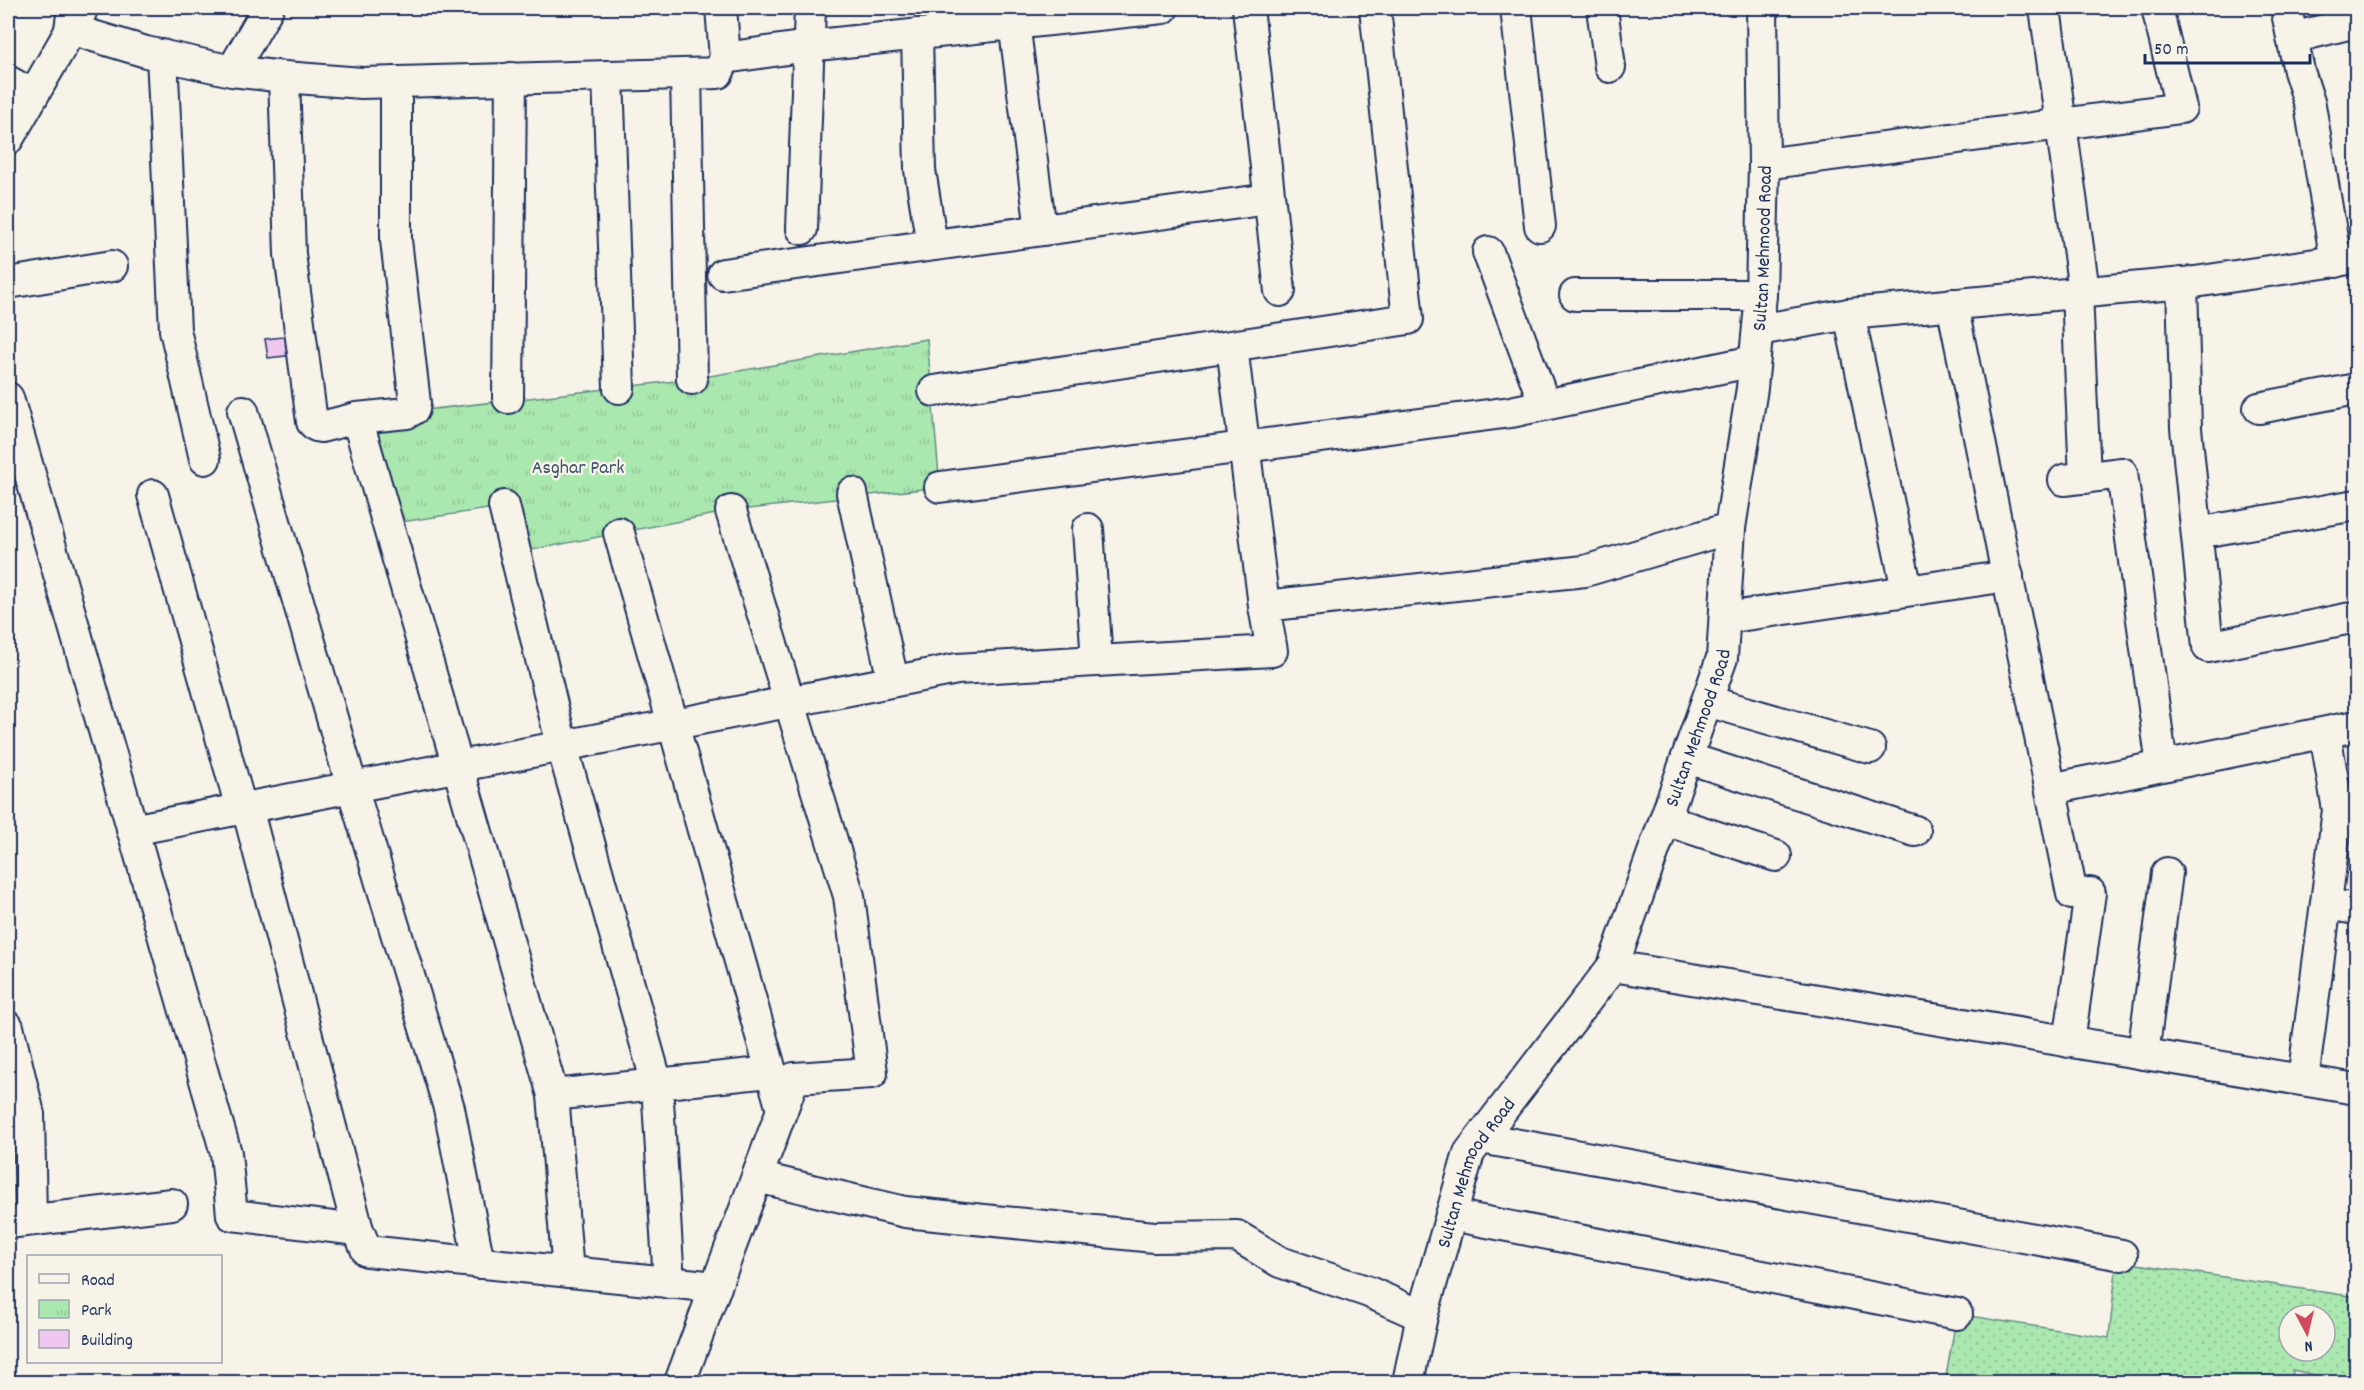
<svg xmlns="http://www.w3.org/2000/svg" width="2364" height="1390" font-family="Dekko,sans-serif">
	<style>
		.grass { fill: url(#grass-dots); stroke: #628c86; stroke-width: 1.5; fill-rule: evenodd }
		.park { fill: url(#park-tufts); stroke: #628c86; stroke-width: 1.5 }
		.building { fill: #efc7ef; stroke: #1b2f5e; stroke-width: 1.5 }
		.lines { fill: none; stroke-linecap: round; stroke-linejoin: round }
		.minor-casing { stroke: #1b2f5e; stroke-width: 34 }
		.minor { stroke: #f7f3e8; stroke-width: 30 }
		.labels { text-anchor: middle; stroke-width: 5; stroke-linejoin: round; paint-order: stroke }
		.street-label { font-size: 20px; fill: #1b2f5e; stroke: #f7f3e8 }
		.park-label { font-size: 20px; fill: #38546e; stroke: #f7f3e8 }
	</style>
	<defs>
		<pattern id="grass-dots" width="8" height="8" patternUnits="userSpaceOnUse" patternTransform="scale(1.5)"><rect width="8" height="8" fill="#aae8af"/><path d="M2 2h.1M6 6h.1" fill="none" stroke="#92c799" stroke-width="1.8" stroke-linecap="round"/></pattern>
		<pattern id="park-tufts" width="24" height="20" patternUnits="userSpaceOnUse" patternTransform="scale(1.5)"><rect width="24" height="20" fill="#aae8af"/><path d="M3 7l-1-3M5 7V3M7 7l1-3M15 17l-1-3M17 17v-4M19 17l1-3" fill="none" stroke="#92c799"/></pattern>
	</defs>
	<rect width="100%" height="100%" fill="#f7f3e8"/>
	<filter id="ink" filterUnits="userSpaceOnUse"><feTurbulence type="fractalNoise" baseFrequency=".0167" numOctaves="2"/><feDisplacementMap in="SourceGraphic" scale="12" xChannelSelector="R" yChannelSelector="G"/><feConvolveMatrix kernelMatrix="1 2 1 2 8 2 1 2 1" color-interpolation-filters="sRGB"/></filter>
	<g filter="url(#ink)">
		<path class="grass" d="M2117 1261 2356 1297V1382H2347L2292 1370 2295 1382H1945L1957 1314 2109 1338ZM2289 1315H2325V1351H2289Z"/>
		<path class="park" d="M927 339 940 487 731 511 527 551 514 505 388 524 357 418 692 379Z"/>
		<path class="building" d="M292 336 294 355 268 358 265 339Z"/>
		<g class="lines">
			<g class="minor-casing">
				<g id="minor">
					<path d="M73 8 70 29 146 52 232 71 284 77 362 83 718 73 725 58 808 46 1163 8"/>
					<path d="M721 8 725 58"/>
					<path d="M1248 8 1280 291"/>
					<path d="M1516 8 1540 226"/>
					<path d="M1602 8 1610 67"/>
					<path d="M2045 8 2084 291"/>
					<path d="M2286 8 2299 71 2310 105 2336 262"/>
					<path d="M1014 23 1041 230"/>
					<path d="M917 34 920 170 932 245"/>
					<path d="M2292 38 2356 22"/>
					<path d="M162 55 175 330 205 459"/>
					<path d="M232 71 268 8"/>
					<path d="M686 74 692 379"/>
					<path d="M608 76 619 388"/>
					<path d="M284 77 290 254 312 422 316 426 321 427 357 418"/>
					<path d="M8 81 33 95"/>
					<path d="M396 82V240L415 403 414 409 407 413 357 418 553 1095"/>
					<path d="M8 139 81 12"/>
					<path d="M1764 164 2181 108 2157 8"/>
					<path d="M802 229 810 8"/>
					<path d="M1488 252 1545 405"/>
					<path d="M723 274 1269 199"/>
					<path d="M8 283 112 266"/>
					<path d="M2182 283 2186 428 2208 647 2356 617"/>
					<path d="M2077 292 2085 478"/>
					<path d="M1575 295H1761"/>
					<path d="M1952 304 2072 894"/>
					<path d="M1849 314 1907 590"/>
					<path d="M1758 330 1849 314 2195 282 2356 258"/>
					<path d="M1232 346 1264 606"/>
					<path d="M934 391 1408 319 1375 8"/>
					<path d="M8 398 226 1153 232 1215 358 1230 367 1251 716 1287"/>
					<path d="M508 398 511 78"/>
					<path d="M2259 408 2356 389"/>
					<path d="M243 411 352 787 449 1108 479 1263"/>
					<path d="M2064 480 2122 473 2162 766"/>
					<path d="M940 487 1511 412 1754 361"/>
					<path d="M852 493 893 681"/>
					<path d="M153 495 241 808 250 819 358 1230"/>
					<path d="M504 506 562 746 657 1084 669 1283"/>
					<path d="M1088 529 1097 661"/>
					<path d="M619 533 782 1110"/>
					<path d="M2197 533 2356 505"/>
					<path d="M1725 618 2008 576"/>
					<path d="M1707 701 1870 748"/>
					<path d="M1687 758 1915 831"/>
					<path d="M2051 789 2356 726"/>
					<path d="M1665 820 1776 856"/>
					<path d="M132 830 957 669 1272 651 1264 606 1585 571 1730 528"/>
					<path d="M2326 904 2356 909"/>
					<path d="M1613 966 2356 1089"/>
					<path d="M8 1027 29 1114 31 1220"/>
					<path d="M2069 1042 2090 893"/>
					<path d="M2143 1054 2167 873"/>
					<path d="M2303 1080 2338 810 2325 733"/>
					<path d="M1481 1138 2122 1255"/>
					<path d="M757 1177 905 1212 1154 1237 1237 1236 1280 1262 1369 1292 1422 1316"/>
					<path d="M1451 1215 1957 1314"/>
					<path d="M8 1223 172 1204"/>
					<path d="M568 1272 553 1095 771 1072"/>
					<path d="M680 1382 794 1078 872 1073 849 896 731 511"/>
					<path id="s1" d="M1408 1382 1422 1316 1469 1153 1613 966 1722 658 1730 528 1752 388 1761 295 1764 164 1762 8"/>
				</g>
			</g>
			<use href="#minor" class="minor"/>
		</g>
	</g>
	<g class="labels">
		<g class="street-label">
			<text dy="7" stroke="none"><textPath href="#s1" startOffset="1212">Sultan Mehmood Road</textPath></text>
			<text dy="7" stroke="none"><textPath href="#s1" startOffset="726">Sultan Mehmood Road</textPath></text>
			<text dy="7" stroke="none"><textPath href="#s1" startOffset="222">Sultan Mehmood Road</textPath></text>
		</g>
		<g class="park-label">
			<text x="578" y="473">Asghar Park</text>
		</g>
	</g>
	<rect width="2364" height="1390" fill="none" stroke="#f7f3e8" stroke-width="30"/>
	<rect x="15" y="15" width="2334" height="1360" fill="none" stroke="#1b2f5e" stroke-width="2" filter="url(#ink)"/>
	<rect x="27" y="1255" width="195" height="108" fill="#f7f3e8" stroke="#9fa5b1" stroke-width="1.5"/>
	<rect x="39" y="1274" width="30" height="9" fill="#f7f3e8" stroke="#9fa5b1" stroke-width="1.5"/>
	<text x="81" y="1285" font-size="18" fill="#1b2f5e">Road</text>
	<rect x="39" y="1300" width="30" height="18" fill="url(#park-tufts)" stroke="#9fa5b1" stroke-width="1.5"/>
	<text x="81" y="1315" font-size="18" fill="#1b2f5e">Park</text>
	<rect x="39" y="1330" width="30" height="18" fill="#efc7ef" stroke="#9fa5b1" stroke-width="1.5"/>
	<text x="81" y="1345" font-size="18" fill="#1b2f5e">Building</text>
	<g transform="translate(2307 1333) rotate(173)"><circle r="28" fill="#f7f3e8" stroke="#9fa5b1" stroke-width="1.5"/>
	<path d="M0-4.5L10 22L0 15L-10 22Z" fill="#d1495b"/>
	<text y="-9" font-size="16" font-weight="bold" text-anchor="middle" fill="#1b2f5e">N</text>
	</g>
	<path d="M2145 54v9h165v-9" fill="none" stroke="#1b2f5e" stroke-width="3"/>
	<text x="2154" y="54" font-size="18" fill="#1b2f5e" stroke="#f7f3e8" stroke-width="4.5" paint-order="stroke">50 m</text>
</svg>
